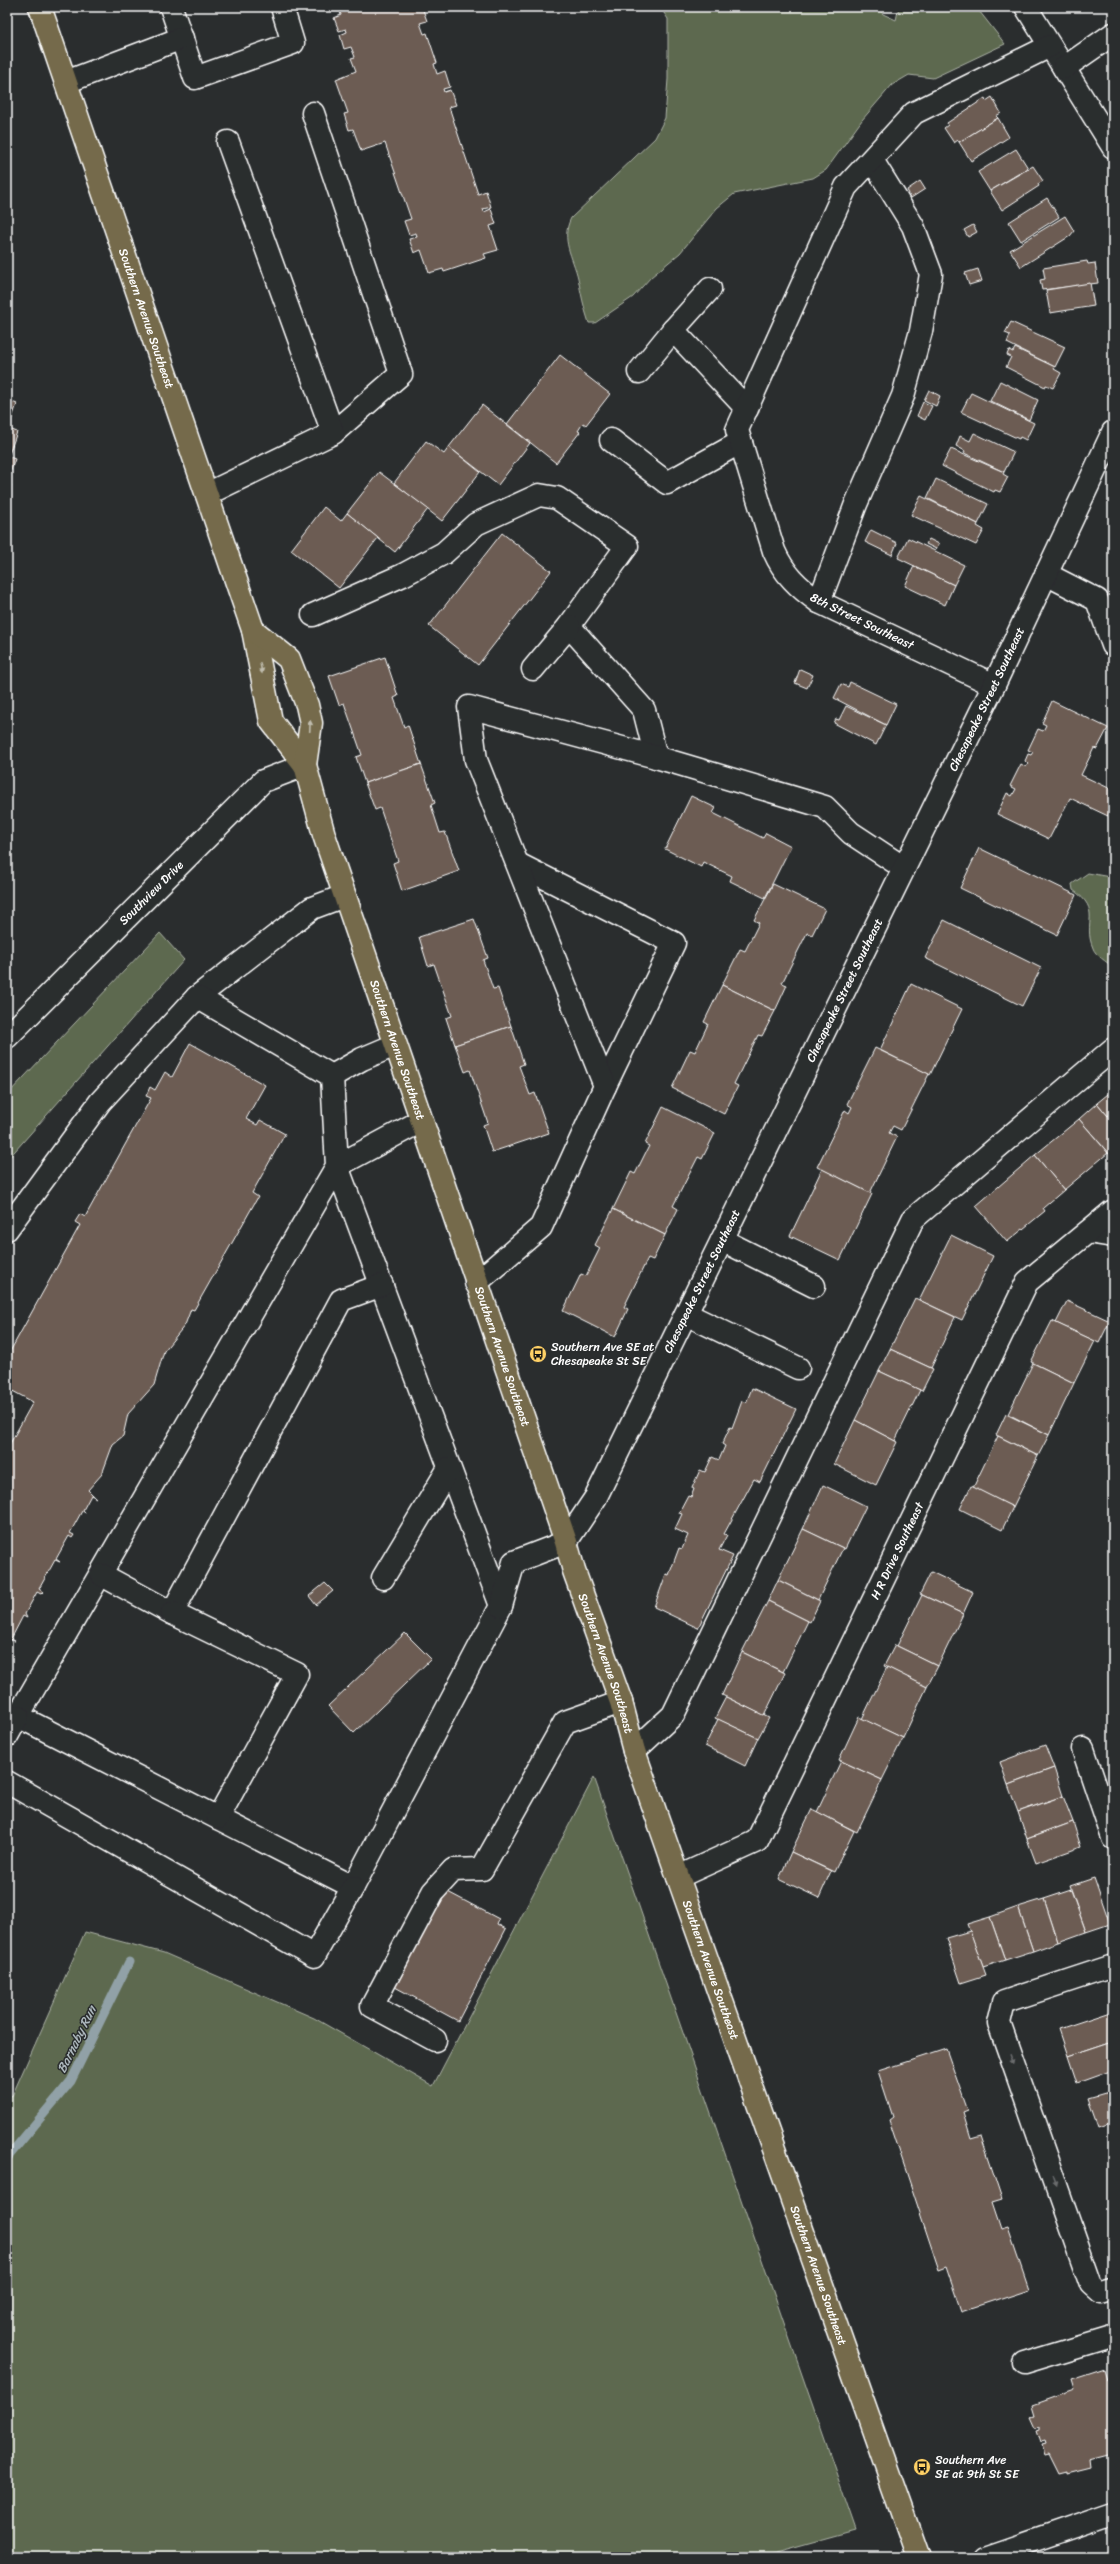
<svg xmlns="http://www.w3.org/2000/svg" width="1120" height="2564" font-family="Sriracha,sans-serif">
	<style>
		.green { fill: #5d6950; stroke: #aeb4a8 }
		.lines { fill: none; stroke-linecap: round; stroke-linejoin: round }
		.stream { stroke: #91a1a7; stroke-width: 9 }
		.building { fill: #6c5c53; stroke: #fff }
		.minor-casing { stroke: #fff; stroke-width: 25 }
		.major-casing { stroke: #fff; stroke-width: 25 }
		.minor { stroke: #2a2d2e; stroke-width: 22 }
		.major { stroke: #746b4b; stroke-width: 22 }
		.oneway { fill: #c0bcae }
		.oneway2 { fill: #6a6c6d }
		.labels { text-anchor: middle; stroke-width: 3; stroke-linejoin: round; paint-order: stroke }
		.street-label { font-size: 12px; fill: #fff; stroke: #2a2d2e }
		.poi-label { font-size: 12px; fill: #fff; stroke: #2a2d2e; text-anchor: start }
		.water-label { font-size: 13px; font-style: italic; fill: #adb8bd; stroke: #2a2d2e }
	</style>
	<rect width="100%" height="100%" fill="#2a2d2e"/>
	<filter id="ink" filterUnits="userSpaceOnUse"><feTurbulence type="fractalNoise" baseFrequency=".025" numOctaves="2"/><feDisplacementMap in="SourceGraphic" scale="8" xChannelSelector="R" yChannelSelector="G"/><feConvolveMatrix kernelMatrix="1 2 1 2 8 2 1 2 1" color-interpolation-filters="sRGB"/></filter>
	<g filter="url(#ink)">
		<g class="green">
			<path d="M660 7H877L883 14 896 20 899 7H976L1005 44 933 78 909 75 892 85 862 120 826 170 813 178 734 194 717 208 680 253 651 277 633 297 595 323H589C584 308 581 294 578 278 573 257 560 240 571 218L655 138 665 118 668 79V19Z"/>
			<path d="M1113 872V967C1107 962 1095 955 1093 948 1082 922 1103 911 1073 890L1072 884 1088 873 1110 877Z"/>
			<path d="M160 933 184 960 7 1160V1095Z"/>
			<path d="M594 1777 856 2530 758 2557H7V2094L12 2096 85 1932 164 1953 314 2018 433 2086Z"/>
		</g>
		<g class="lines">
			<path class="stream" d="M7 2158 71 2081 129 1962"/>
		</g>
		<g class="building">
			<path d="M339 7H422L427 21 420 23 424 34 427 33 437 63 434 64 437 74 445 71 450 87 443 89 444 92 450 90 456 105 449 107 478 194 486 191 491 207 483 209 484 212 491 209 496 224 490 226 498 250 484 254 486 258 444 272 443 269 429 273 421 250 414 253 409 239 417 237 416 233 409 235 404 221 411 219 385 143 361 151 353 129 349 130 344 114 348 113 336 79 356 71 351 58 355 57 351 47 344 49 340 35 347 32 346 29 339 31 334 18 341 15Z"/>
			<path d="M992 97 1001 113 996 116 998 118 959 142 958 140 954 143 944 128 948 125 947 123 985 98 986 101Z"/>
			<path d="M998 118 1009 137 971 161 959 142Z"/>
			<path d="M1016 149 1028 168 990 191 978 172Z"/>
			<path d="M1033 166 1043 181 1038 184 1039 186 1002 210 990 191Z"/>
			<path d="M920 181 925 189 911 198 907 190Z"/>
			<path d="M1047 198 1059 217 1021 241 1009 222Z"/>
			<path d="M1065 216 1074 231 1070 236 1021 267 1010 250Z"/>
			<path d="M973 225 977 232 968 237 964 230Z"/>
			<path d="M1087 261 1088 264 1095 263 1098 283 1042 290 1040 280 1045 279 1043 268Z"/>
			<path d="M978 269 982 281 969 285 965 273Z"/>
			<path d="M1090 283 1094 306 1050 313 1046 290Z"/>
			<path d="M1011 322 1065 347 1055 367 1007 343 1010 335 1005 333Z"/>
			<path d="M1015 348 1055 367 1054 369 1061 373 1053 388 1046 385 1045 387 1006 367 1011 357 1007 355 1009 350 1013 352Z"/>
			<path d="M560 355 610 394 586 425 583 423 578 431 580 432 556 463 507 424Z"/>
			<path d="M1000 381 1038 400 1029 420 990 401Z"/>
			<path d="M929 390 940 396 936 406 924 400Z"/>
			<path d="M971 393 1034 423 1026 440 1020 437 1019 439 961 412Z"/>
			<path d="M7 400 17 404 8 429 7 428Z"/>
			<path d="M923 402 932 406 925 420 917 416Z"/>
			<path d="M482 405 530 443 498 485 449 447Z"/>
			<path d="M7 428 17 432 8 457 7 456Z"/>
			<path d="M974 433 1014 452 1004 472 964 453 965 451 956 446 960 436 970 441Z"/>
			<path d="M426 441 444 454 449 447 480 472 442 521 394 483Z"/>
			<path d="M951 449 1004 472 1003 474 1008 477 1000 492 995 490 994 492 942 466Z"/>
			<path d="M7 456 15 459 7 481Z"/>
			<path d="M379 472 428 509 395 552 347 513Z"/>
			<path d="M936 479 988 504 978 524 927 498Z"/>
			<path d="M7 483 11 485 7 496Z"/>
			<path d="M921 496 978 524 977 526 984 530 976 545 911 515Z"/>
			<path d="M324 507 341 521 347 513 378 538 339 588 291 550Z"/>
			<path d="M871 530 897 543 892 555 865 542Z"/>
			<path d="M502 533 551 571 478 665 429 626Z"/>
			<path d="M908 538 964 565 954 585 898 558Z"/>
			<path d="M929 539 939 544 936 549 926 544Z"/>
			<path d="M914 566 954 585 945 605 905 586Z"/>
			<path d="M385 657 398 696 394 698 404 727 408 725 421 764 365 783 356 757 362 755 344 703 339 705 329 676Z"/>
			<path d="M800 669 813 675 807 688 795 683Z"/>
			<path d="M850 682 896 704 886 725 834 698 841 684 848 687Z"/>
			<path d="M1052 701 1108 728 1097 749 1094 748 1081 775 1113 790V805L1108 816 1070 798 1049 839 997 814 1007 793 1012 796 1016 789 1010 786 1021 764 1026 767 1028 764 1025 761 1028 754 1031 755 1033 752 1028 750 1038 729 1043 731 1046 725 1042 723Z"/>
			<path d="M846 706 886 725 876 745 834 723 836 719 839 720Z"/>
			<path d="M421 764 435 803 431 805 440 833 445 832 459 871 402 891 393 863 398 861 380 808 375 810 365 783Z"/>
			<path d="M691 796 716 808 713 813 763 838 766 833 791 846 765 898 730 881 732 876 703 862 701 867 665 849Z"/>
			<path d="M979 848 1076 895 1057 935 960 888Z"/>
			<path d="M773 884 825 909 812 935 807 933 782 983 787 985 775 1011 722 985 740 949 745 951 759 923 754 920Z"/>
			<path d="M474 919 488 958 483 960 493 989 498 988 511 1026 455 1045 446 1018 452 1016 434 964 428 966 419 937Z"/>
			<path d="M944 920 1041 968 1022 1006 925 958Z"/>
			<path d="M911 984 962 1009 930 1075 880 1050Z"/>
			<path d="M722 985 775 1011 762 1036 758 1035 734 1084 738 1086 724 1114 672 1088 690 1050 695 1052 708 1024 704 1022Z"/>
			<path d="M511 1026 524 1064 519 1066 530 1095 535 1093 549 1133 492 1152 483 1125 488 1123 470 1070 465 1072 455 1045Z"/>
			<path d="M190 1043 265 1085 246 1119 257 1125 260 1120 285 1134 252 1193 258 1197 194 1310 191 1309 185 1325 164 1351 154 1385 128 1414 123 1436 113 1444 102 1474 88 1490 96 1498 91 1495 83 1510 86 1513 82 1511 70 1533 74 1535 72 1538 69 1536 56 1559 60 1562 55 1560 39 1589 43 1592 41 1594 37 1592 25 1614 27 1618 23 1616 11 1639 15 1641 10 1640 7 1646V1449L33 1402 7 1388V1357L80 1225 75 1222 80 1214 85 1217 151 1098 146 1096 150 1087 155 1090 165 1072 172 1077Z"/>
			<path d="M875 1048 929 1074 901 1130 893 1126 889 1133 897 1137 870 1193 817 1167 845 1110 849 1113 852 1107 847 1104Z"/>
			<path d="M1113 1090V1122L1097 1103Z"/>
			<path d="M1097 1103 1113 1122V1153L1110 1155 1079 1119Z"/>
			<path d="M663 1107 715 1133 702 1159 698 1157 673 1206 678 1209 665 1235 613 1209 631 1172 635 1174 649 1146 645 1144Z"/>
			<path d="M1079 1119 1108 1153 1064 1190 1035 1155Z"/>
			<path d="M1035 1155 1064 1190 1043 1208 1045 1211 1007 1242 976 1206Z"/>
			<path d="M822 1169 872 1194 840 1260 790 1236Z"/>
			<path d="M613 1209 665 1235 653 1260 648 1258 624 1307 628 1309 615 1337 563 1311 581 1274 586 1276 600 1248 595 1245Z"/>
			<path d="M951 1235 993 1256 962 1320 919 1300Z"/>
			<path d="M915 1298 955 1317 931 1368 890 1349Z"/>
			<path d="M1067 1301 1110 1321 1099 1343 1056 1323Z"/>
			<path d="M1052 1321 1095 1341 1074 1383 1031 1362Z"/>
			<path d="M890 1349 933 1369 922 1391 879 1371Z"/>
			<path d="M1033 1363 1074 1383 1049 1435 1008 1414Z"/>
			<path d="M879 1371 920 1390 895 1441 855 1420Z"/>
			<path d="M752 1388 796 1409 760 1482 754 1479 724 1534 727 1535 719 1550 733 1556 698 1628 654 1607 666 1574 669 1575 679 1548 682 1549 688 1535 675 1529 682 1514 679 1513 688 1496 691 1497 694 1489 692 1488 700 1470 705 1472 712 1457 719 1460 725 1446 722 1444 730 1427 732 1428 742 1401 746 1403Z"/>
			<path d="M1006 1414 1049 1435 1038 1456 996 1435Z"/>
			<path d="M855 1420 897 1442 876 1485 834 1464Z"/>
			<path d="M998 1436 1038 1456 1013 1507 973 1488Z"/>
			<path d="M823 1485 866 1506 845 1549 803 1529Z"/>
			<path d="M971 1486 1013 1507 1002 1530 960 1509Z"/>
			<path d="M803 1529 843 1548 818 1600 778 1580Z"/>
			<path d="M931 1572 973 1592 963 1614 920 1594Z"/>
			<path d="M778 1580 820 1601 810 1622 768 1601Z"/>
			<path d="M325 1583 333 1591 316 1605 309 1596Z"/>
			<path d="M922 1595 963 1614 938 1666 897 1646Z"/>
			<path d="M768 1601 808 1621 783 1672 742 1652Z"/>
			<path d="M405 1633 431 1659 354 1733 328 1706Z"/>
			<path d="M895 1645 938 1666 927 1687 884 1666Z"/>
			<path d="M742 1652 785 1673 764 1716 722 1695Z"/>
			<path d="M887 1667 927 1687 903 1738 862 1719Z"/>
			<path d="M726 1697 769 1718 758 1738 715 1718Z"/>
			<path d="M859 1717 903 1738 882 1780 839 1760Z"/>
			<path d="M718 1719 758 1738 745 1766 705 1746Z"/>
			<path d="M1045 1745 1054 1768 1008 1785 1000 1762Z"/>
			<path d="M841 1761 882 1780 857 1832 817 1812Z"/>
			<path d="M1054 1768 1063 1796 1018 1812 1008 1785Z"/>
			<path d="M1063 1796 1073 1822 1027 1839 1018 1812Z"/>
			<path d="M812 1809 854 1831 834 1872 791 1852Z"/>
			<path d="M1073 1822 1081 1847 1036 1863 1027 1839Z"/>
			<path d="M791 1852 831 1871 819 1898 779 1879Z"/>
			<path d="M1094 1878 1110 1924 1086 1932 1070 1886Z"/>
			<path d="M1071 1890 1086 1932 1058 1942 1044 1899Z"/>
			<path d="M446 1891 499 1919 497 1924 506 1929 458 2021 395 1987Z"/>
			<path d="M1044 1899 1058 1942 1033 1951 1018 1907Z"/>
			<path d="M1018 1907 1033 1951 1005 1960 990 1917Z"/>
			<path d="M990 1917 1005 1960 983 1967 967 1924Z"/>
			<path d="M970 1931 986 1975 961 1983 946 1938Z"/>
			<path d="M1110 2012 1113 2022V2041L1068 2056 1059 2029Z"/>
			<path d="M1113 2041V2070L1077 2083 1068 2056Z"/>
			<path d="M946 2049 968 2111 963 2113 971 2139 981 2136 1002 2199 992 2202 1001 2229 1008 2227 1029 2289 962 2311 947 2267 939 2270 889 2120 893 2117 878 2071Z"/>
			<path d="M1113 2091V2121L1099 2126 1089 2098Z"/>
			<path d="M1106 2369 1109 2379 1113 2377V2454L1090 2460 1091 2468 1067 2474V2472L1059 2474 1049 2454 1045 2455 1042 2445 1046 2444 1045 2441 1041 2442 1037 2430 1040 2429V2426L1036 2427 1031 2416 1036 2415 1033 2405 1075 2390 1072 2380Z"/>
		</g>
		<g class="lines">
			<g class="minor-casing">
				<g id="minor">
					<path d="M171 7 195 78 293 43 282 7"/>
					<path d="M1026 7 1113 147"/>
					<path d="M1064 68 1113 34"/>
					<path d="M66 82 182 38"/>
					<path d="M313 113 401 374 333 433"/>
					<path d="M673 330 710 289"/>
					<path d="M639 372 673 330 747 409"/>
					<path d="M611 440 667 483 741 442"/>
					<path d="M207 494 333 433 228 142"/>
					<path d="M1046 574 1097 600 1113 645"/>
					<path d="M819 602 856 504 903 396 921 331 931 274 913 226 872 160"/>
					<path d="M313 615 403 575 444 553 476 524 539 495 557 498 627 546 569 626 644 710 656 757"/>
					<path d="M533 669 569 626"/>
					<path d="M994 685 819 602C799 588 784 574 774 551L737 430 846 187 914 113 1050 46"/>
					<path d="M518 864 674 943 605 1086"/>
					<path d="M197 997 312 908 344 896"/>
					<path id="s1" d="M7 1037 263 781 305 765"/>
					<path d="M332 1076 362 1059 395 1045"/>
					<path d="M7 1229 100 1102 197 997 332 1076 337 1166 501 1606 353 1887 18 1716 337 1166 421 1121"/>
					<path d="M1088 1232 1113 1236"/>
					<path d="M722 1240 814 1286"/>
					<path d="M476 1283 541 1227 605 1086 476 760 469 707 656 757 825 807 851 833 904 868"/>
					<path d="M686 1314 798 1368"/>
					<path d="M102 1575 172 1613 341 1300 382 1285"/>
					<path d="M383 1578 449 1468"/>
					<path id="s2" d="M501 1606 514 1562 566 1542 596 1497 994 685 1113 432"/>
					<path d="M172 1613 297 1674 218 1818"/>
					<path d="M7 1736 18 1716"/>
					<path d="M1083 1749 1113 1838"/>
					<path d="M634 1751 673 1715 913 1219 1113 1049"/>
					<path d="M7 1782 314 1956 353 1887"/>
					<path id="s3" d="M678 1877 757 1841 1027 1282 1113 1211"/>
					<path d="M1113 1966 1004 2002 999 2023 1091 2285 1100 2293 1113 2289"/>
					<path d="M435 2040 372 2006 433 1892 453 1870 482 1869 565 1722 621 1702"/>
					<path d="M1024 2363 1113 2336"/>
					<path d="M985 2557 1113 2513"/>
				</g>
			</g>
			<g class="major-casing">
				<g id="major">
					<path id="s4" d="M40 7 253 630 271 721 305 765"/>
					<path id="s5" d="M253 630 289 659 307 705 311 723 305 765 324 835 566 1542 574 1571 621 1702 634 1751 678 1877 918 2557"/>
				</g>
			</g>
			<use href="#minor" class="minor"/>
			<use href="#major" class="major"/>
		</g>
		<defs><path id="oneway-solid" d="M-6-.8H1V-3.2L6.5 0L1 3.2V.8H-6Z"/></defs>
		<g class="oneway">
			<use href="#oneway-solid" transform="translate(261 668) rotate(79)"/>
			<use href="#oneway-solid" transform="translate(310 726) rotate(-87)"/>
		</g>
		<g class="oneway2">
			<use href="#oneway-solid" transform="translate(1012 2059) rotate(71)"/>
			<use href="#oneway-solid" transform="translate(1055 2182) rotate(71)"/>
		</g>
	</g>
	<defs>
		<g id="bus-disc" transform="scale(0.9)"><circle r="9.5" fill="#ffd166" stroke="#2a2d2e"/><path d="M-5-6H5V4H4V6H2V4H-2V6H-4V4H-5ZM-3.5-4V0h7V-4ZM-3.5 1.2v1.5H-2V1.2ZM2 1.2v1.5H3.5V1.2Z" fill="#111"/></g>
	</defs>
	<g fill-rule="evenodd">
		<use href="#bus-disc" x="538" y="1354"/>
		<use href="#bus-disc" x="922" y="2467"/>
	</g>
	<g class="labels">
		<g class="street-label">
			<text dy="4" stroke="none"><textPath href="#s4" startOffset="329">Southern Avenue Southeast</textPath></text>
			<text transform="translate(862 621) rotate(26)" y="4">8th Street Southeast</text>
			<text dy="4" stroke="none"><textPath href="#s2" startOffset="1044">Chesapeake Street Southeast</textPath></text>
			<text dy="4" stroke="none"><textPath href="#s1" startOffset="204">Southview Drive</textPath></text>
			<text dy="4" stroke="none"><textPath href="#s2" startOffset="720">Chesapeake Street Southeast</textPath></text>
			<text dy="4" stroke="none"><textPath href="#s5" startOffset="456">Southern Avenue Southeast</textPath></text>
			<text dy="4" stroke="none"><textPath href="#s2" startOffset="396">Chesapeake Street Southeast</textPath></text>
			<text dy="4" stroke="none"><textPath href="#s5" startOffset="780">Southern Avenue Southeast</textPath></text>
			<text dy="4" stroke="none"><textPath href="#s3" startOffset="409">H R Drive Southeast</textPath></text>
			<text dy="4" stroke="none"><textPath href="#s5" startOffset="1104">Southern Avenue Southeast</textPath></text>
			<text dy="4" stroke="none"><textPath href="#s5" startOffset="1428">Southern Avenue Southeast</textPath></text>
			<text dy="4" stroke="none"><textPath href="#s5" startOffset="1752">Southern Avenue Southeast</textPath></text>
		</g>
		<g class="poi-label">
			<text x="551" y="1351">Southern Ave SE at<tspan x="551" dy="14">Chesapeake St SE</tspan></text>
			<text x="935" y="2464">Southern Ave<tspan x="935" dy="14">SE at 9th St SE</tspan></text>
		</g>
		<g class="water-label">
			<text transform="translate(76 2039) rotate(-64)" y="5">Barnaby Run</text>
		</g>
	</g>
	<rect width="1120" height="2564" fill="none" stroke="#2a2d2e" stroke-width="24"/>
	<rect x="12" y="12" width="1096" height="2540" fill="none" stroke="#fff" stroke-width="1.5" filter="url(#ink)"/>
</svg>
